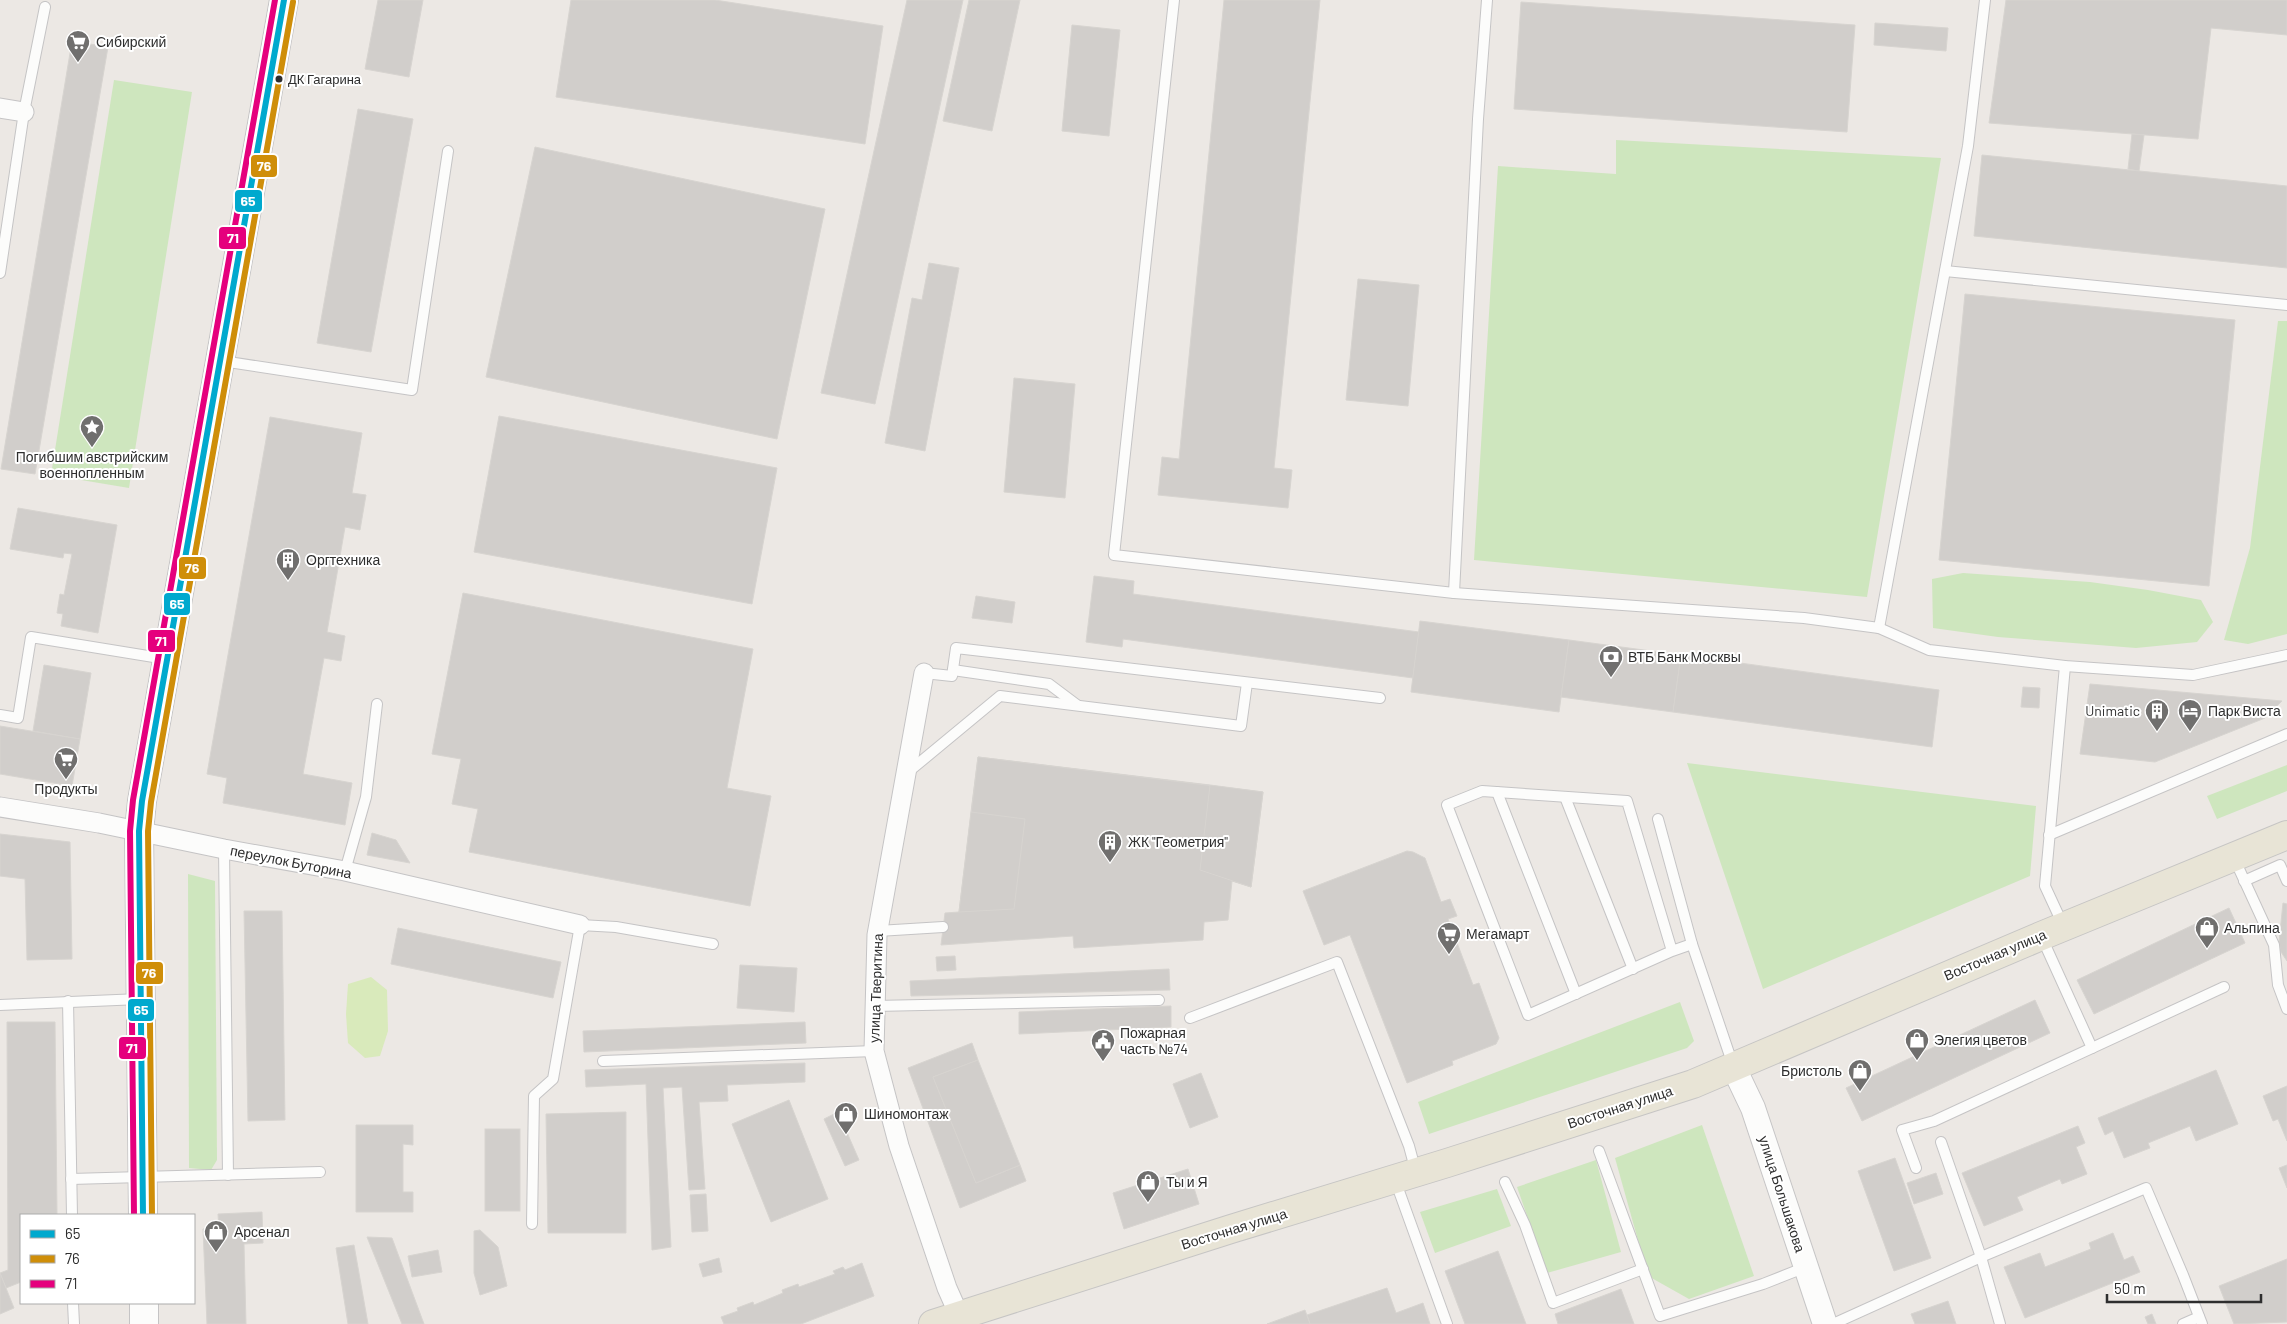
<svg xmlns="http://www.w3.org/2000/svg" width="2287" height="1324" font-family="Barlow,sans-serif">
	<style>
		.green { fill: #cee6be }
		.pitch { fill: #d9eabb }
		.building { fill: #d1cecb; stroke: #d7d4d0 }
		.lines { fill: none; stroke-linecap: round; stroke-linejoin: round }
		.service-casing { stroke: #c5c4c5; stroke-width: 12 }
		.minor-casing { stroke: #c5c4c5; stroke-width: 21 }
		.tertiary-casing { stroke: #c5c4c5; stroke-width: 26 }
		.secondary-casing { stroke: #c5c4c5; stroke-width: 30 }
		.primary-casing { stroke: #c6c5c4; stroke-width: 30 }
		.service { stroke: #fcfcfb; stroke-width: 10 }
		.minor { stroke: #fcfcfb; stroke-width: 19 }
		.tertiary { stroke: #fcfcfb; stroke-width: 24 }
		.secondary { stroke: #fcfcfb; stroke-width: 28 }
		.primary { stroke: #e8e4d6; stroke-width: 28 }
		.bus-1-casing { stroke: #fff; stroke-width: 10 }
		.bus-2-casing { stroke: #fff; stroke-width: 10 }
		.bus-3-casing { stroke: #fff; stroke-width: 10 }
		.bus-1 { stroke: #00a9ce; stroke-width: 6 }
		.bus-2 { stroke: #cf8e09; stroke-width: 6 }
		.bus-3 { stroke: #e5007d; stroke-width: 6 }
		.bus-dot { fill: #2e2e2e; stroke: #fff; stroke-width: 2 }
		.labels { text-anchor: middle; stroke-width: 4; stroke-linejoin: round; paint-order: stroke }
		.bus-label { font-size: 13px; fill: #2e2e2e; stroke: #fff; text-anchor: start }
		.poi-label { font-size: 14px; fill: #2e2e2e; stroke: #fff; text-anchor: start }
		.street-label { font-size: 14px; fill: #2e2e2e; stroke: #fff }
		.line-badge { stroke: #fff; stroke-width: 2 }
		.badge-label { font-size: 14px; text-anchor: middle; font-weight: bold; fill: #fff }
	</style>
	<rect width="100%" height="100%" fill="#ece8e4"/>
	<g class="green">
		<path d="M114 80 192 92 129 488 51 475Z"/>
		<path d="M1616 140 1941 158 1867 597 1474 560 1498 166 1616 174Z"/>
		<path d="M2278 321H2287V634L2248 644 2224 640 2250 548Z"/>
		<path d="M1963 573 2090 582 2148 590 2201 600 2213 622 2197 642 2136 648 1998 637 1933 628 1932 579Z"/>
		<path d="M1687 763 2036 806 2030 876 1763 989Z"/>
		<path d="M2287 765V791L2217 819 2207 796Z"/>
		<path d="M188 874 215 881 217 1160 211 1170 189 1168Z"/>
		<path d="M1680 1002 1694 1041 1687 1048 1429 1134 1418 1102Z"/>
		<path d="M1702 1125 1754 1276 1689 1299 1648 1276 1615 1158Z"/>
		<path d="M1596 1160 1621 1252 1547 1273 1517 1187Z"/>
		<path d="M1497 1189 1511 1226 1435 1253 1420 1212Z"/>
	</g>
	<path class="pitch" d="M371 977 387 990 388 1031 380 1056 365 1058 348 1043 346 1014 348 984Z"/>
	<g class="building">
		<path d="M378 0H423L409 77 365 69Z"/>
		<path d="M571 0H715L883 26 865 144 556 97Z"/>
		<path d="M907 0H963L875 404 821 393Z"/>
		<path d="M969 0H1020L992 131 943 121Z"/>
		<path d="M1224 0H1320L1274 468 1292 470 1288 508 1158 495 1162 457 1179 459Z"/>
		<path d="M2006 0H2287V35L2211 28 2198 139 1989 123Z"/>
		<path d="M1521 2 1855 25 1847 132 1514 109Z"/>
		<path d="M1875 23 1948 28 1946 51 1874 45Z"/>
		<path d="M1072 25 1120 30 1109 136 1062 131Z"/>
		<path d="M72 41 108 47 35 474 1 469Z"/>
		<path d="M358 109 413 119 371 352 317 343Z"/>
		<path d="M2132 134 2144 135 2139 171 2128 169Z"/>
		<path d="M535 147 825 209 777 439 486 377Z"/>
		<path d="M1982 155 2287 186V268L1974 236Z"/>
		<path d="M929 263 959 268 925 451 885 443 912 298 922 300Z"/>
		<path d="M1358 279 1419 285 1408 406 1346 400Z"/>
		<path d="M1965 294 2235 320 2209 586 1939 560Z"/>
		<path d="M1014 378 1075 384 1065 498 1004 492Z"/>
		<path d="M499 416 777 468 752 604 474 552Z"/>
		<path d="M270 417 362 433 352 493 366 495 360 530 345 527 327 632 345 636 341 661 324 658 303 774 352 783 345 825 223 803 227 778 207 774Z"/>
		<path d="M18 508 117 525 98 633 61 626 63 614 57 613 60 594 64 595 72 554 64 553 63 558 10 549Z"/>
		<path d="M1094 576 1134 581 1133 594 1419 632 1413 678 1123 639 1122 647 1086 642Z"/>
		<path d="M463 593 753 649 727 788 771 796 750 906 469 852 478 809 452 804 461 759 432 754Z"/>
		<path d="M976 596 1015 602 1012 623 972 618Z"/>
		<path d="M1420 621 1569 640 1559 712 1411 692Z"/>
		<path d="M1569 640 1681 655 1673 712 1561 697Z"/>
		<path d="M1681 655 1939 690 1932 747 1673 712Z"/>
		<path d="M44 665 91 673 80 739 33 731Z"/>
		<path d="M2090 684 2180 692 2282 701 2265 718 2155 762 2080 754Z"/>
		<path d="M2023 687 2040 688 2039 708 2021 707Z"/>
		<path d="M0 726 80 739 72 786 0 774Z"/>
		<path d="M978 757 1210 785 1207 809 1186 806 1184 826 1009 804 1007 817 971 812Z"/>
		<path d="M978 757 1263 792 1251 887 1232 881 1228 920 1204 922 1203 940 1074 948 1073 936 941 945 945 913 959 912Z"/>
		<path d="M1210 785 1263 792 1251 887 1200 870Z"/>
		<path d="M971 812 1025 819 1014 909 959 912Z"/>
		<path d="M372 833 396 840 410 863 367 855Z"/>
		<path d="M0 834 70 842 72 959 27 960 25 879 0 876Z"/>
		<path d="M1407 851 1413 852 1425 858 1441 902 1450 899 1457 916 1448 919 1473 985 1479 983 1499 1038 1496 1044 1452 1061 1453 1065 1407 1083 1350 935 1324 945 1303 891Z"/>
		<path d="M2283 903 2287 904V961L2281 952 2279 942Z"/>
		<path d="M2229 908 2245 943 2094 1014 2077 980Z"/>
		<path d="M244 911H282L285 1120 248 1121Z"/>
		<path d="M398 928 561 962 553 998 391 964Z"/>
		<path d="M955 956 956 970 937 971 936 957Z"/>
		<path d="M740 965 797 968 794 1012 737 1008Z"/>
		<path d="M1169 969 1170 990 911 996 910 981Z"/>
		<path d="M2035 1000 2050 1033 1862 1121 1846 1088Z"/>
		<path d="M1171 1006V1027L1019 1034V1012Z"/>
		<path d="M7 1022H55L57 1215H21V1282L6 1288 0 1273 8 1270Z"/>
		<path d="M805 1022 806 1043 584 1052 583 1031Z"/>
		<path d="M972 1043 978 1060 933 1077 976 1183 1020 1165 1026 1181 960 1208 908 1068Z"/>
		<path d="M978 1060 1020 1165 976 1183 933 1077Z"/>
		<path d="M805 1063V1082L727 1085 728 1101 699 1102 705 1189 689 1190 682 1087 663 1088 671 1247 652 1250 646 1084 586 1087 585 1070Z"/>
		<path d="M2216 1070 2238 1124 2196 1141 2190 1126 2148 1143 2150 1148 2124 1158 2113 1131 2105 1135 2098 1118Z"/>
		<path d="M1201 1073 1218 1117 1190 1128 1173 1084Z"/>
		<path d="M2287 1086V1141L2278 1119 2273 1121 2263 1096Z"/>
		<path d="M789 1100 828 1199 771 1222 732 1124Z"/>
		<path d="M626 1112V1233H548L546 1114Z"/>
		<path d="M838 1112 859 1160 845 1166 824 1119Z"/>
		<path d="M356 1125H413V1145L403 1144V1192H413V1212H356Z"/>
		<path d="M2078 1126 2085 1143 2076 1147 2087 1174 2062 1184 2060 1179 2017 1197 2023 1210 1984 1226 1962 1173Z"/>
		<rect x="485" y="1129" width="35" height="82"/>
		<path d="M1895 1158 1931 1258 1894 1271 1858 1171Z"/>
		<path d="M2287 1165V1188L2279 1168Z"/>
		<path d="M1188 1169 1199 1204 1124 1229 1113 1193Z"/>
		<path d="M1936 1173 1943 1194 1914 1204 1907 1183Z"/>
		<path d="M706 1194 708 1231 692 1232 690 1195Z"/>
		<path d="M262 1212 263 1243 244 1244 246 1324H207L203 1229H219L218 1214Z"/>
		<path d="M480 1230 498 1247 507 1286 480 1295 474 1273V1231Z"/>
		<path d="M2113 1233 2124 1260 2133 1256 2140 1272 2025 1318 2004 1267 2040 1253 2045 1267 2091 1249 2089 1243Z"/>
		<path d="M367 1237 392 1238 424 1324H402Z"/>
		<path d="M354 1245 368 1324H348L336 1248Z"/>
		<path d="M438 1250 442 1272 412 1277 408 1256Z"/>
		<path d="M1498 1251 1526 1324H1465L1445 1271Z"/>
		<path d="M719 1258 722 1272 703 1277 699 1264Z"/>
		<path d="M2287 1259V1322L2234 1324 2219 1286Z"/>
		<path d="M862 1263 874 1296 801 1324H724L721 1317 738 1311 737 1308 753 1302 754 1305 783 1293 782 1290 798 1284 799 1287 835 1274 833 1271 843 1267 845 1270Z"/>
		<path d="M0 1273 14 1308 0 1314Z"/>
		<path d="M1387 1288 1396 1313 1423 1303 1430 1324H1310L1307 1315Z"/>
		<path d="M1621 1289 1634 1324H1558L1555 1314Z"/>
		<path d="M1948 1301 1956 1324H1915L1911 1314Z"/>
		<path d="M1305 1310 1310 1324H1267Z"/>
		<path d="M2152 1314 2156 1324H2148L2145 1317Z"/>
	</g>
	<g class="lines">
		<g class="service-casing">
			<g id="service">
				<path d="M1174 0 1114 555 1454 593 1804 618 1879 628 1929 650 2065 666 2193 675 2287 655"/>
				<path d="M1945 271 2287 305"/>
				<path d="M0 273 24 112 45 7"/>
				<path d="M222 361 412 390 448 151"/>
				<path d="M1454 593 1478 119 1487 0"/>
				<path d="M1879 628 1968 146 1985 0"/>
				<path d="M953 670 1049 684 1077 705"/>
				<path d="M924 673 952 676 956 648 1380 698"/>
				<path d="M0 715 18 718 31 637 166 659"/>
				<path d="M907 773 1000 696 1241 726 1247 683"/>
				<path d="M1497 792 1576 994"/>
				<path d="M1565 797 1633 969"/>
				<path d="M1658 819 1692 944 1733 1065"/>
				<path d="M2049 835 2287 734"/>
				<path d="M224 849 228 1175"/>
				<path d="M2234 858 2274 945 2278 985 2287 1009"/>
				<path d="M345 871 366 797 377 704"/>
				<path d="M2244 881 2280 865 2287 881"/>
				<path d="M2063 925 2045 886 2065 666"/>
				<path d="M878 931 943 927"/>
				<path d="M2042 938 2092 1048"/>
				<path d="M1672 951 1627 801 1482 791 1447 805 1528 1015 1672 951 1692 944"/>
				<path d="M68 1001 72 1215"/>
				<path d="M0 1005 140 999"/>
				<path d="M874 1006 1159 1000"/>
				<path d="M1190 1018 1337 962 1409 1146 1416 1172"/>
				<path d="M603 1061 874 1051"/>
				<path d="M1941 1142 1981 1257 2000 1324"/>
				<path d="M1599 1151 1660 1316 1763 1284 1806 1267"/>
				<path d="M1916 1168 1902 1130 1934 1121 2224 987"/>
				<path d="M71 1179 320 1172"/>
				<path d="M1395 1180 1447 1324"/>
				<path d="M1505 1182 1525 1225 1553 1303 1643 1269"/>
				<path d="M532 1224 534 1096 553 1079 580 925 616 927 713 944"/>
				<path d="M73 1303 74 1324"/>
				<path d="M1833 1324 1981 1257 2146 1188 2183 1275 2202 1324"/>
				<path d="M2183 1324 2199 1317"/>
			</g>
		</g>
		<g class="minor-casing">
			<g id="minor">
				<path d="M0 108 24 112"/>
				<path d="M924 673 877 935 874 1051 899 1146 947 1288 959 1315"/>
				<path d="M0 807 99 823 224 849 345 871 580 925"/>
			</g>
		</g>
		<g class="tertiary-casing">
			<path id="tertiary" d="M1733 1066 1753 1108 1825 1324"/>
		</g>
		<g class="secondary-casing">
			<g id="secondary">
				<path d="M143 1215 139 831 142 801 284 0"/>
				<path d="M144 1303V1324"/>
			</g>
		</g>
		<g class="primary-casing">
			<path id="primary" d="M933 1324 1231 1229 1447 1163 1693 1084 2041 936 2287 835"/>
		</g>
		<use href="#service" class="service"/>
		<use href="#minor" class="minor"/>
		<use href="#tertiary" class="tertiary"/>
		<use href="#secondary" class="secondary"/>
		<use href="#primary" class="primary"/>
		<g class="bus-1-casing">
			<path id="bus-1" d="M143 1215 139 831 142 801 284 0"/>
		</g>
		<g class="bus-2-casing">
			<path id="bus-2" d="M152 1215 148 831 151 802 293 2"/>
		</g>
		<g class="bus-3-casing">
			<path id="bus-3" d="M134 1215 130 831 133 800 275 0"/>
		</g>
		<use href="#bus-1" class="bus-1"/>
		<use href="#bus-2" class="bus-2"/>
		<use href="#bus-3" class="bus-3"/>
	</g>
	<defs>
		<g id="supermarket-pin" transform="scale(1.25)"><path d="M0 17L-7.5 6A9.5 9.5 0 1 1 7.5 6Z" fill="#706f6e" stroke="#fff"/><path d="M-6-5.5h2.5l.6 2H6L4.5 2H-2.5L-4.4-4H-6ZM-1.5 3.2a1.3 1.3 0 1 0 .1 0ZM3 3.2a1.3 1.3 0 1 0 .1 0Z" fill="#fff"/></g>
		<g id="sight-pin" transform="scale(1.25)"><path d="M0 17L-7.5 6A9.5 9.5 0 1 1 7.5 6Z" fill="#706f6e" stroke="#fff"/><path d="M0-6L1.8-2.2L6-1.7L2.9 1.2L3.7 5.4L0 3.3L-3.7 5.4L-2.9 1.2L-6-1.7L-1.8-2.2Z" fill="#fff"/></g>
		<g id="building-pin" transform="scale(1.25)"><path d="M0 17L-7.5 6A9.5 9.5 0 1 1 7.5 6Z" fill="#706f6e" stroke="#fff"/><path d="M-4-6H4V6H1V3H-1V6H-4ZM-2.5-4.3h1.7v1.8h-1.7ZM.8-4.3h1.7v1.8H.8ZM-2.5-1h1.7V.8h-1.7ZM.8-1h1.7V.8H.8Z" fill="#fff"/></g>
		<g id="bank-pin" transform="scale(1.25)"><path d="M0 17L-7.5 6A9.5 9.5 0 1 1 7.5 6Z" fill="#706f6e" stroke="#fff"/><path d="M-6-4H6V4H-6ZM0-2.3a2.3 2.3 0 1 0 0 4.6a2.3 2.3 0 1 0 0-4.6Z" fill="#fff"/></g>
		<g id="hotel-pin" transform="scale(1.25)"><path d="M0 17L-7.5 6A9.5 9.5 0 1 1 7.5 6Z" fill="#706f6e" stroke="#fff"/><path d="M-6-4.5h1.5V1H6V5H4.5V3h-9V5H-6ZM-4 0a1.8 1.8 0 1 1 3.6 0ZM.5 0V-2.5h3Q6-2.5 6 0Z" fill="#fff"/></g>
		<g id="shop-pin" transform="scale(1.25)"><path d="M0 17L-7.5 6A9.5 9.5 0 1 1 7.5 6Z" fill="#706f6e" stroke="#fff"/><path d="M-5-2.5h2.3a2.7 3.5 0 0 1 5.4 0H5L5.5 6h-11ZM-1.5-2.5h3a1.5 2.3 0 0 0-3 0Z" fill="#fff"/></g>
		<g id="civic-pin" transform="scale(1.25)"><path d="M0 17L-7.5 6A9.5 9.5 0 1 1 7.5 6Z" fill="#706f6e" stroke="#fff"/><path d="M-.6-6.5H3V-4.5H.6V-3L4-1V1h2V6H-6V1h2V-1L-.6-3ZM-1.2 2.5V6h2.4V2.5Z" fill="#fff"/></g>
	</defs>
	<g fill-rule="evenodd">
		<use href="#supermarket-pin" x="78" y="42"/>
		<use href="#sight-pin" x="92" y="427"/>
		<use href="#building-pin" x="288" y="560"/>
		<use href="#bank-pin" x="1611" y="657"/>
		<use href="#building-pin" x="2157" y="711"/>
		<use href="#hotel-pin" x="2190" y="711"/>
		<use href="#supermarket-pin" x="66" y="759"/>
		<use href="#building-pin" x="1110" y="842"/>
		<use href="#shop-pin" x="2207" y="928"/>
		<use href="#supermarket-pin" x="1449" y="934"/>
		<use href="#shop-pin" x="1917" y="1040"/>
		<use href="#civic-pin" x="1103" y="1041"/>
		<use href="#shop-pin" x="1860" y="1071"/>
		<use href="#shop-pin" x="846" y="1114"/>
		<use href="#shop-pin" x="1148" y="1182"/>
		<use href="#shop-pin" x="216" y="1232"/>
	</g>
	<circle class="bus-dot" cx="279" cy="79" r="4.5"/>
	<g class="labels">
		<g class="bus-label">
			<text x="288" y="84">ДК Гагарина</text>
		</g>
		<g class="poi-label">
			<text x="96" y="47">Сибирский</text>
			<text x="92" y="462" text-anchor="middle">Погибшим австрийским<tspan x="92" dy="16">военнопленным</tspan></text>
			<text x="306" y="565">Оргтехника</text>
			<text x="1628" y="662">ВТБ Банк Москвы</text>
			<text x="2140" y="716" text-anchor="end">Unimatic</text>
			<text x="2208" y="716">Парк Виста</text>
			<text x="66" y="794" text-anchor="middle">Продукты</text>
			<text x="1128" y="847">ЖК "Геометрия"</text>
			<text x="2224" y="933">Альпина</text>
			<text x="1466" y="939">Мегамарт</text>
			<text x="1120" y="1038">Пожарная<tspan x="1120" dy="16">часть №74</tspan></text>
			<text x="1934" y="1045">Элегия цветов</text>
			<text x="1842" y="1076" text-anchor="end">Бристоль</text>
			<text x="864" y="1119">Шиномонтаж</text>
			<text x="1166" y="1187">Ты и Я</text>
			<text x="234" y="1237">Арсенал</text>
		</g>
		<g class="street-label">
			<text transform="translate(291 862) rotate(11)" y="5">переулок Буторина</text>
			<text transform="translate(1995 955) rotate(-23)" y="5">Восточная улица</text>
			<text transform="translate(876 988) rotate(-88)" y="5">улица Тверитина</text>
			<text transform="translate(1620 1107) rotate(-18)" y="5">Восточная улица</text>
			<text transform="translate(1782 1194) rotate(72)" y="5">улица Большакова</text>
			<text transform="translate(1234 1229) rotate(-17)" y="5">Восточная улица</text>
		</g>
	</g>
	<g class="line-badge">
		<rect x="250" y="154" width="28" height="24" rx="5" fill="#cf8e09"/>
		<rect x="234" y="189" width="29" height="24" rx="5" fill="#00a9ce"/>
		<rect x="218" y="226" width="29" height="24" rx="5" fill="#e5007d"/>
		<rect x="178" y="556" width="29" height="24" rx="5" fill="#cf8e09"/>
		<rect x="163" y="592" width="28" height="24" rx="5" fill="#00a9ce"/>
		<rect x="147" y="629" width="29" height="24" rx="5" fill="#e5007d"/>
		<rect x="135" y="961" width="29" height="24" rx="5" fill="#cf8e09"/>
		<rect x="127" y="998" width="28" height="24" rx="5" fill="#00a9ce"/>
		<rect x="118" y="1036" width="29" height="24" rx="5" fill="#e5007d"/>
	</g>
	<g class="badge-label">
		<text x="264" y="171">76</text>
		<text x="248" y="206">65</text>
		<text x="233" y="243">71</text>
		<text x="192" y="573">76</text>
		<text x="177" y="609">65</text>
		<text x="161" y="646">71</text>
		<text x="149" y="978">76</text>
		<text x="141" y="1015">65</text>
		<text x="132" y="1053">71</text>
	</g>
	<rect x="20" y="1214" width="175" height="90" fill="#ffffff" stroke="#ababab"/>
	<rect x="30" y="1230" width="25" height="8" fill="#00a9ce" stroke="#ababab"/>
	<text x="65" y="1239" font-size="15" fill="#2e2e2e">65</text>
	<rect x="30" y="1255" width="25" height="8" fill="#cf8e09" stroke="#ababab"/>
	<text x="65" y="1264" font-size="15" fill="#2e2e2e">76</text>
	<rect x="30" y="1280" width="25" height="8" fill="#e5007d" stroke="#ababab"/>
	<text x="65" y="1289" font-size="15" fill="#2e2e2e">71</text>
	<path d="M2107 1294v8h154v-8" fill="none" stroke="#2e2e2e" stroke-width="2.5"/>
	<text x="2114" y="1294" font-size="15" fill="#2e2e2e" stroke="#ffffff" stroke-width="4" paint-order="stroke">50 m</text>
</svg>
